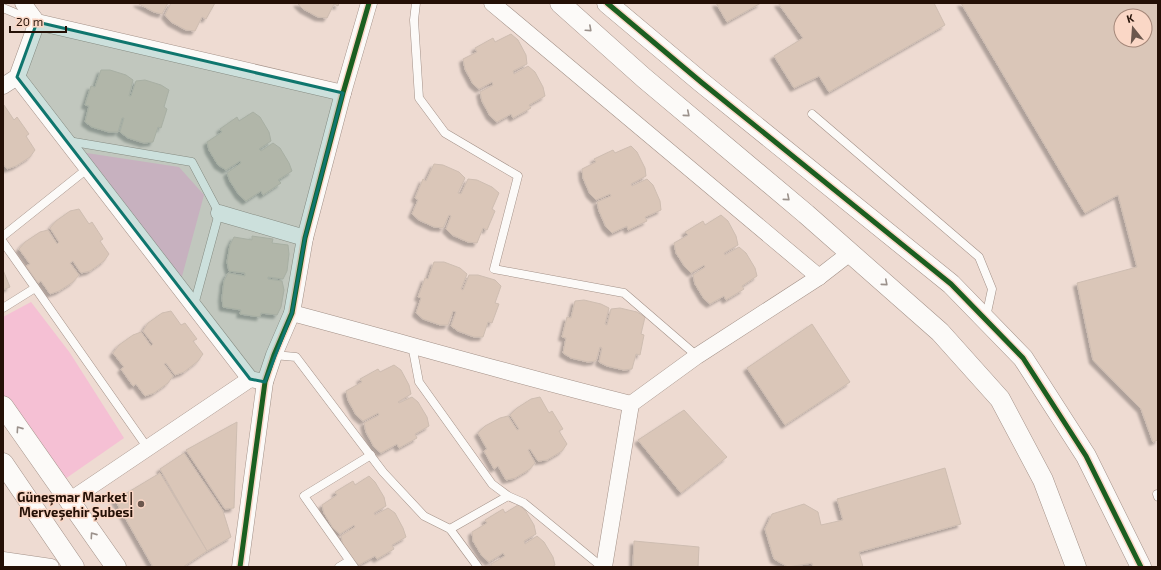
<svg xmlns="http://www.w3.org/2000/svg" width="1161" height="570" font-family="'Exo 2',sans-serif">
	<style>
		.green { fill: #f5c0d4 }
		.building { fill: #dac6b8; stroke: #cebdb1; fill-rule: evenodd; filter: url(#shadow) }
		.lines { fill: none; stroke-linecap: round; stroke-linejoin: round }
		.service-casing { stroke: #a39188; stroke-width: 9 }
		.minor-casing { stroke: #a39188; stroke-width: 17 }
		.tertiary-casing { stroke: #a39188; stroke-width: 21 }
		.service { stroke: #fcfaf8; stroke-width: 8 }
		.minor { stroke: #fcfaf8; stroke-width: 16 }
		.tertiary { stroke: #fcfaf8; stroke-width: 20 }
		.cycleway-casing { stroke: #fad7c6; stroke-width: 8 }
		.cycleway { stroke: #1b5e20; stroke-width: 5 }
		.oneway { stroke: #9b918b }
		.marked { fill: #0f766e; fill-opacity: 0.2; stroke: #0f766e; stroke-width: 3; stroke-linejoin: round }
		.poi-dot { fill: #6b574d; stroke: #fad7c6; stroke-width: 1.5 }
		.labels { text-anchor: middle; stroke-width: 3; stroke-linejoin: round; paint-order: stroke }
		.poi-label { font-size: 13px; font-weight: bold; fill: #241006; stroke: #fad7c6; text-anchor: end }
	</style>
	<defs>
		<filter id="shadow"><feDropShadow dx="-3.5" dy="3.5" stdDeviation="1" flood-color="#0004"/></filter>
	</defs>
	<rect width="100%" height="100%" fill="#eedbd2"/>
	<g class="green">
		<path d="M80 152 179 167 204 195 181 280Z"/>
		<path d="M31 302 70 353 124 438 65 479 3 395V317Z"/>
	</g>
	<g class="building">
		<path d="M137 3H168L162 14 154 12Z"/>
		<path d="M171 3H215L206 19 202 17 195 31 186 30 171 22 165 15Z"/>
		<path d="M297 3H339L338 6 334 4 327 18 318 17 303 9Z"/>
		<path d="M716 3H761L727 22Z"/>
		<path d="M778 3H934L945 25 829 92 819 76 794 88 774 56 803 38Z"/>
		<path d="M961 3H1158V440L1153 442 1141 409 1093 360 1077 283 1137 267 1118 195 1085 213ZM1121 16H1145V40H1121Z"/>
		<path d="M511 34 518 40 526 55 527 64 513 71 514 74 528 66 535 72 543 87 545 96 529 105 531 108 513 118 511 114 497 122 490 116 482 101 480 92 493 85 492 82 479 89 473 84 465 69 463 59 477 52 475 48 493 38 495 42Z"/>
		<path d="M101 70H110L126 75 133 80 129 96H131L136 81 145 80 161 85 169 90 164 107 167 109 161 128 158 127 153 142 144 143 128 138 120 132 124 118H122L118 132H109L92 127 85 122 89 106 85 105 91 86 95 87Z"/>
		<path d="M4 105 14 120 17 117 29 134 26 136 35 150 30 157 16 166 7 169 3 164Z"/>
		<path d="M253 112 260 117 269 132 271 141 259 149 261 151 273 143 280 148 289 163 292 171 278 180 281 183 263 195 261 191 246 201 239 195 230 181 227 173 241 163 240 161 226 170 218 165 209 150 207 142 222 132 220 129 237 117 239 121Z"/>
		<path d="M631 146 637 152 645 168 646 176 631 184 632 186 647 179 653 185 660 201 661 210 645 217 647 221 628 230 627 226 612 233 606 227 599 211 597 202 611 196 610 194 596 200 590 194 583 178 582 169 596 162 594 159 613 150 615 153Z"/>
		<path d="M434 164 443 165 459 172 465 178 458 193 461 194 468 179 477 180 492 187 499 193 492 209 495 211 487 230 483 228 477 243 468 242 452 235 446 229 451 216 449 215 443 228 434 227 419 220 412 214 418 200 415 198 423 179 426 181Z"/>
		<path d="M79 209 89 224 92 222 103 239 100 241 109 254 104 261 90 271 81 273 73 261 70 263 79 275 73 282 59 291 50 294 41 281 38 283 26 266 30 264 19 249 25 242 40 232 48 230 57 244 59 242 50 228 56 221 70 211Z"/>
		<path d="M721 215 728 221 736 236 738 245 724 253 725 255 739 247 746 253 755 268 757 276 742 286 744 289 726 300 724 296 710 304 704 299 695 284 693 275 705 267 704 265 691 273 685 267 676 253 674 243 688 235 685 232 703 221 705 225Z"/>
		<path d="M252 236 273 239 272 243 288 245 289 254 287 271 283 279 268 277V279L282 281 284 290 281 307 277 315 261 313 260 317 240 314 241 310 223 307 222 298 224 281 228 273 245 276V273L229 271 227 262 230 245 234 237 252 240Z"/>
		<path d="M434 262H444L460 268 467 274 461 289 463 290 469 275H478L495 280 501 286 495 303 499 304 492 323 488 322 483 337H474L458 331 451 326 456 312 453 311 448 325H440L423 319 416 313 421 298 418 297 425 278 428 279Z"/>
		<path d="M3 270 10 287 3 290Z"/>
		<path d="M584 300 601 304 609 308 605 324 607 325 611 309 620 308 637 312 645 317 641 334 644 335 640 355 636 354 632 369 624 370 607 366 599 362 602 348 600 347 596 361 588 362 571 358 563 353 566 338 562 337 567 317 571 318 575 301Z"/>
		<path d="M171 311 181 325 185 323 197 339 193 341 203 354 198 361 184 372 175 375 166 363 164 364 173 376 168 383 154 393 145 396 136 384 133 386 121 369 124 367 113 353 119 345 133 335 141 332 151 346 153 344 143 331 148 323 162 313Z"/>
		<path d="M812 324 850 382 785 425 747 368Z"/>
		<path d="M394 365 401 370 409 385 411 394 398 402 399 403 412 397 418 402 427 417 429 426 415 434 417 438 399 448 397 444 381 453 374 447 366 432 364 423 379 415 378 413 363 421 356 415 348 400 346 391 362 382 360 379 378 369 380 372Z"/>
		<path d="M540 397 549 413 552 411 563 429 559 431 567 444 562 451 547 460 538 461 530 449 528 450 535 463 530 469 515 478 506 480 498 466 494 469 484 451 487 449 478 433 485 426 500 418 508 416 517 430 519 429 510 415 517 408 531 399Z"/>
		<path d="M684 410 727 457 681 493 638 440Z"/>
		<path d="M237 422 234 508 225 509 186 450Z"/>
		<path d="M184 453 223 511 231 537 207 551 160 469Z"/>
		<path d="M945 468 961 524 859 552 863 567H813L812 563 788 567 774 559 765 529 772 514 804 504 818 512 821 525 843 520 837 499Z"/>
		<path d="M160 473 207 551 183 567H153L115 500Z"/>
		<path d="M369 476 375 482 384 497 386 506 374 513 375 515 388 508 395 513 403 528 406 537 392 545 394 549 377 559 375 556 359 565 352 559 343 545 341 536 355 527 354 525 340 534 333 528 324 513 322 505 337 495 335 492 353 481 355 485Z"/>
		<path d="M518 505 525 510 534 525 536 534 524 541 525 544 537 536 544 542 553 557 555 565 552 567H491V564L505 556 503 553 489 562 482 556 473 541 472 532 487 523 485 520 503 509 505 513Z"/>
		<path d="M634 541 699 547 698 567H633Z"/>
	</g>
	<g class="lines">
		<g class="service-casing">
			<g id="service">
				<path d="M416 3 414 20 419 98 445 133 518 176 494 269 624 293 697 356"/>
				<path d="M3 8 32 20"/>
				<path d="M812 114 979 257 992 289 986 317"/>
				<path d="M68 141 192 162 219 213 194 305"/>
				<path d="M3 236 87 169"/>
				<path d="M3 242 147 447"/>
				<path d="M3 308 35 288"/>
				<path d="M412 345 419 382 492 484 508 496"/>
				<path d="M274 355 296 357 383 472 424 516 450 529 478 567"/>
				<path d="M1157 494 1158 497"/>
				<path d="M450 529 508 496 524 503 602 567"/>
				<path d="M339 567 349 561"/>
				<path d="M354 567 304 496 371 455"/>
			</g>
		</g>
		<g class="minor-casing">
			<g id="minor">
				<path d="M23 3 37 22 343 93"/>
				<path d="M492 3 819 277"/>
				<path d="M17 77 250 379 265 382"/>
				<path d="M3 86 17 77 37 22"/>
				<path d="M219 213 305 238"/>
				<path d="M292 313C405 343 518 376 631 404"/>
				<path d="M69 501 250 379"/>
				<path d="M3 560 51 567"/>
				<path d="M240 567 265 382 274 355 292 313 305 238 343 93 369 3"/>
				<path d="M604 567 631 404 697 356 819 277 850 253"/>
			</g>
		</g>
		<g class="tertiary-casing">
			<g id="tertiary">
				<path d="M560 3 644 78 806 214 940 332 1000 399 1043 480 1076 567"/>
				<path d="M607 3 701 82 951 284 1023 358 1086 456 1141 567"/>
				<path d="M3 406 116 567"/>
				<path d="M3 463 74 567"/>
			</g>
		</g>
		<use href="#service" class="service"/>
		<use href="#minor" class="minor"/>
		<use href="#tertiary" class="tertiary"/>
		<g class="cycleway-casing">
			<g id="cycleway">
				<path d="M607 3 701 82 951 284 1023 358 1086 456 1141 567"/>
				<path d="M240 567 265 382 274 355 292 313 305 238 343 93 369 3"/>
			</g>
		</g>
		<use href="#cycleway" class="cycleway"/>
	</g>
	<defs><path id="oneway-chevron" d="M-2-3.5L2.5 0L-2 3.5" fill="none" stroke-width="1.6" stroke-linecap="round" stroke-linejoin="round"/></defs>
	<g class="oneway">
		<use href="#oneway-chevron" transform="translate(589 29) rotate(42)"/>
		<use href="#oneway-chevron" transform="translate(687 114) rotate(40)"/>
		<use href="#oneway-chevron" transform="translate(787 198) rotate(40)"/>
		<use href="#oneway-chevron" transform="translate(885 283) rotate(41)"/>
		<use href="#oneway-chevron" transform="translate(19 429) rotate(-125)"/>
		<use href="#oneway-chevron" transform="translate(93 535) rotate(-125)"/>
	</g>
	<path class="marked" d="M37 22 343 93 305 238 292 313 265 382 250 379 17 77Z"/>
	<circle class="poi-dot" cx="141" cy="504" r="4"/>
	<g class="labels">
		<g class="poi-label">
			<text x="133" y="502">Güneşmar Market |<tspan x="133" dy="15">Merveşehir Şubesi</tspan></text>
		</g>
	</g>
	<rect width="1161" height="570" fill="none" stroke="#241006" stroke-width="8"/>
	<g transform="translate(1133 28) rotate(343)"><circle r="19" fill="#fad7c6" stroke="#a48779"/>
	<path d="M0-3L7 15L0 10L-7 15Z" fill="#6b574d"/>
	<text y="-6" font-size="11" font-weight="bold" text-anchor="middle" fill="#241006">K</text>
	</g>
	<path d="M10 26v6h56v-6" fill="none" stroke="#241006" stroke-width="2"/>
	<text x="16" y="26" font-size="12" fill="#241006" stroke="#fad7c6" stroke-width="3" paint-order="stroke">20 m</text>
</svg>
